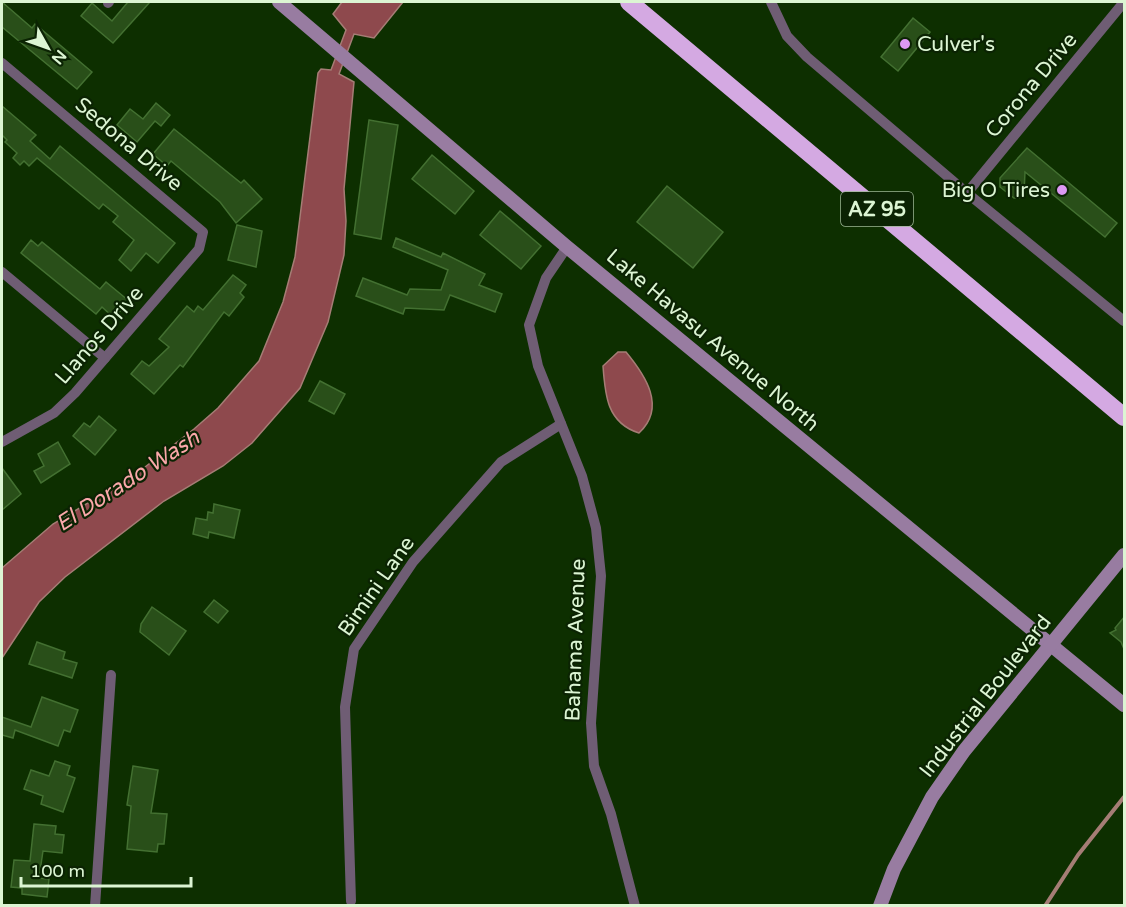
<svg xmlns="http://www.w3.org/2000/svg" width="1126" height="907" font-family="'Varela Round',sans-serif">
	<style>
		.water { fill: #8e494d; stroke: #a57d75; stroke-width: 1.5 }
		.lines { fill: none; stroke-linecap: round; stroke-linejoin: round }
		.stream { stroke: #a57d75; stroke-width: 4 }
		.building { fill: #294f19; stroke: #437031; stroke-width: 1.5 }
		.street { stroke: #6f5d74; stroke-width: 10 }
		.secondary { stroke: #987ca1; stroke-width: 14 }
		.highway { stroke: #d4a9e2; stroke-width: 18 }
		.poi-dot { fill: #dd99f3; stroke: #0b2303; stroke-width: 2 }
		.labels { text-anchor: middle; stroke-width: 4.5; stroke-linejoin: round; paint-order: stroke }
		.shield { fill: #0b2303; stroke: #9db695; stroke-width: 1.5 }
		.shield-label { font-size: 20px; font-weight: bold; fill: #dcf5d3 }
		.poi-label { font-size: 21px; fill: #dcf5d3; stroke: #0b2303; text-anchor: start }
		.street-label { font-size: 21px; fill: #dcf5d3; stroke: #0b2303 }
		.water-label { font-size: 22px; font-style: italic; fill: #fba8aa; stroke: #0b2303 }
	</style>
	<rect width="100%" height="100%" fill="#0d2f00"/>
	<g class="water">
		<path d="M342 2H403L374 38 354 34 339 74 354 82 344 189 346 221 344 255 328 322 300 388 252 443 223 466 164 501 65 577 39 602 2 658V568L53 524 136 474 194 429 218 408 259 361 283 302 295 257 318 73 321 69 331 70 346 30 333 14Z"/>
		<path d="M618 352H626C645 375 667 407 639 433 607 423 605 395 603 366Z"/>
	</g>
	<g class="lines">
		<path class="stream" d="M1045 906 1078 855 1124 797"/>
	</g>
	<g class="building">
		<path d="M2 2 32 28 35 24 92 72 77 89 2 27Z"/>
		<path d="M128 2H150L113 43 81 16 92 3 112 21Z"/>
		<path d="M913 18 930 32 898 71 881 57Z"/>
		<path d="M156 103 170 115 161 126 155 121 137 142 117 125 130 109 143 119Z"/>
		<path d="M2 106 36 135 30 141 50 159 60 146 175 243 158 263 146 253 131 271 119 260 134 240 113 222 118 216 103 204 99 209 37 158 29 166 24 161 20 165 13 158 17 153 5 142 7 140 2 135Z"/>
		<path d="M369 120 398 125 381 239 354 234Z"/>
		<path d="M174 129 241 183 244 180 262 199 236 223 220 202 171 161 167 166 153 154Z"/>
		<path d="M1027 148 1117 223 1105 237 1025 172 1024 193 1019 198H1014L1000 187V178Z"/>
		<path d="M432 155 474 191 455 214 412 179Z"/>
		<path d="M667 186 723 232 693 268 637 222Z"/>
		<path d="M500 211 541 246 521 269 480 235Z"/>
		<path d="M237 225 262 231 256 267 228 260Z"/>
		<path d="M396 238 441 257 443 253 485 274 479 285 502 294 495 312 450 295 444 310 405 308 403 314 356 296 363 278 407 295 410 289 441 290 448 270 393 247Z"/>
		<path d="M31 240 38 246 42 242 100 289 106 282 129 301 114 318 102 307 96 314 21 253Z"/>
		<path d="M233 275 246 285 240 293 244 297 229 316 224 312 183 367 180 365 154 394 131 374 142 361 149 366 169 347 159 339 187 306 194 312 198 306 203 310Z"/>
		<path d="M320 381 345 394 334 414 309 401Z"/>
		<path d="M99 416 116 430 95 455 73 436 84 423 90 427Z"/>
		<path d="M58 442 70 464 41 483 34 471 44 466 38 454Z"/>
		<path d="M2 468 21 494 2 510Z"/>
		<path d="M214 504 240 510 234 538 209 532 208 538 193 534 196 518 207 520 208 512 213 513Z"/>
		<path d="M214 600 228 611 218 623 204 612Z"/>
		<path d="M152 607 186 631 169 655 140 632 141 624Z"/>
		<path d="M1125 616V649H1124L1121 642 1110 633 1116 630 1115 628Z"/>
		<path d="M37 642 65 652 63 659 77 663 72 678 29 664Z"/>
		<path d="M42 697 78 710 70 732 64 730 58 746 15 730 13 738 2 735V717L31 727Z"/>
		<path d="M55 761 70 766 67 775 75 778 63 812 41 804 43 796 24 789 31 770 49 776Z"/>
		<path d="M133 766 158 770 151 813 167 814 164 844H158L157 852 127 849 131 806 127 805Z"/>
		<path d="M34 824 56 826 55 834 64 835 62 853 43 851 39 878 49 879 47 897 22 894V888L11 887 14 860 30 861Z"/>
	</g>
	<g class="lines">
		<g class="street">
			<path d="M771 2 787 36 807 57 967 193 1124 321"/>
			<path d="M108 3 109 2"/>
			<path d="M2 63 203 232 199 249 75 393 54 413 2 442"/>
			<path d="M967 193 1124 2"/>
			<path d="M567 247 546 278 529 325 538 366 582 476 596 528 601 576 591 723 594 766 611 814 635 906"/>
			<path d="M2 272 105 358"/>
			<path d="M351 901 345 707 354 649 413 562 501 462 561 424"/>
			<path d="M95 906 111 675"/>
		</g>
		<g class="secondary">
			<path d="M279 2 567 247 1124 705"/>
			<path d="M880 906 894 869 932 797 964 751 1124 555"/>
		</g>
		<path class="highway" d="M629 2 1124 417"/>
	</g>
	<g class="poi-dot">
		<circle cx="905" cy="44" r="6"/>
		<circle cx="1062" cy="190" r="6"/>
	</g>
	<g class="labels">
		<rect class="shield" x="841" y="192" width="72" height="34" rx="4.5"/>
		<g class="shield-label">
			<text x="877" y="216">AZ 95</text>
		</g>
		<g class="poi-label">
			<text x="917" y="51">Culver's</text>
			<text x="1050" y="197" text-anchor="end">Big O Tires</text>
		</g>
		<g class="street-label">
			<text transform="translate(1031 85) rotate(-50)" y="7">Corona Drive</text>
			<text transform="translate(129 144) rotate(40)" y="7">Sedona Drive</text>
			<text transform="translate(99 335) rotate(-49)" y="7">Llanos Drive</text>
			<text transform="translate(713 340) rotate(40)" y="7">Lake Havasu Avenue North</text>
			<text transform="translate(376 586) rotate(-55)" y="7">Bimini Lane</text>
			<text transform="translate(575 640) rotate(-88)" y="7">Bahama Avenue</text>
			<text transform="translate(985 696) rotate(-52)" y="7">Industrial Boulevard</text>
		</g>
		<g class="water-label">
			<text transform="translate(127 480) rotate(-33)" y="8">El Dorado Wash</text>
		</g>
	</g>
	<rect width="1126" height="907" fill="none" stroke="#dcf5d3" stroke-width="6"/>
	<g transform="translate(48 48) rotate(130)" stroke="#0b2303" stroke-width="4.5" paint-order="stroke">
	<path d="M0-4.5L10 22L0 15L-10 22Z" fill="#dcf5d3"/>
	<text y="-9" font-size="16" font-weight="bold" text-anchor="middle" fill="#dcf5d3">N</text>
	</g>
	<path d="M21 877v9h170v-9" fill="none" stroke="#dcf5d3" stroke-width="3"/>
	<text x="30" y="877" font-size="18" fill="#dcf5d3" stroke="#0b2303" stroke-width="4.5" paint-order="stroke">100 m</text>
</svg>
